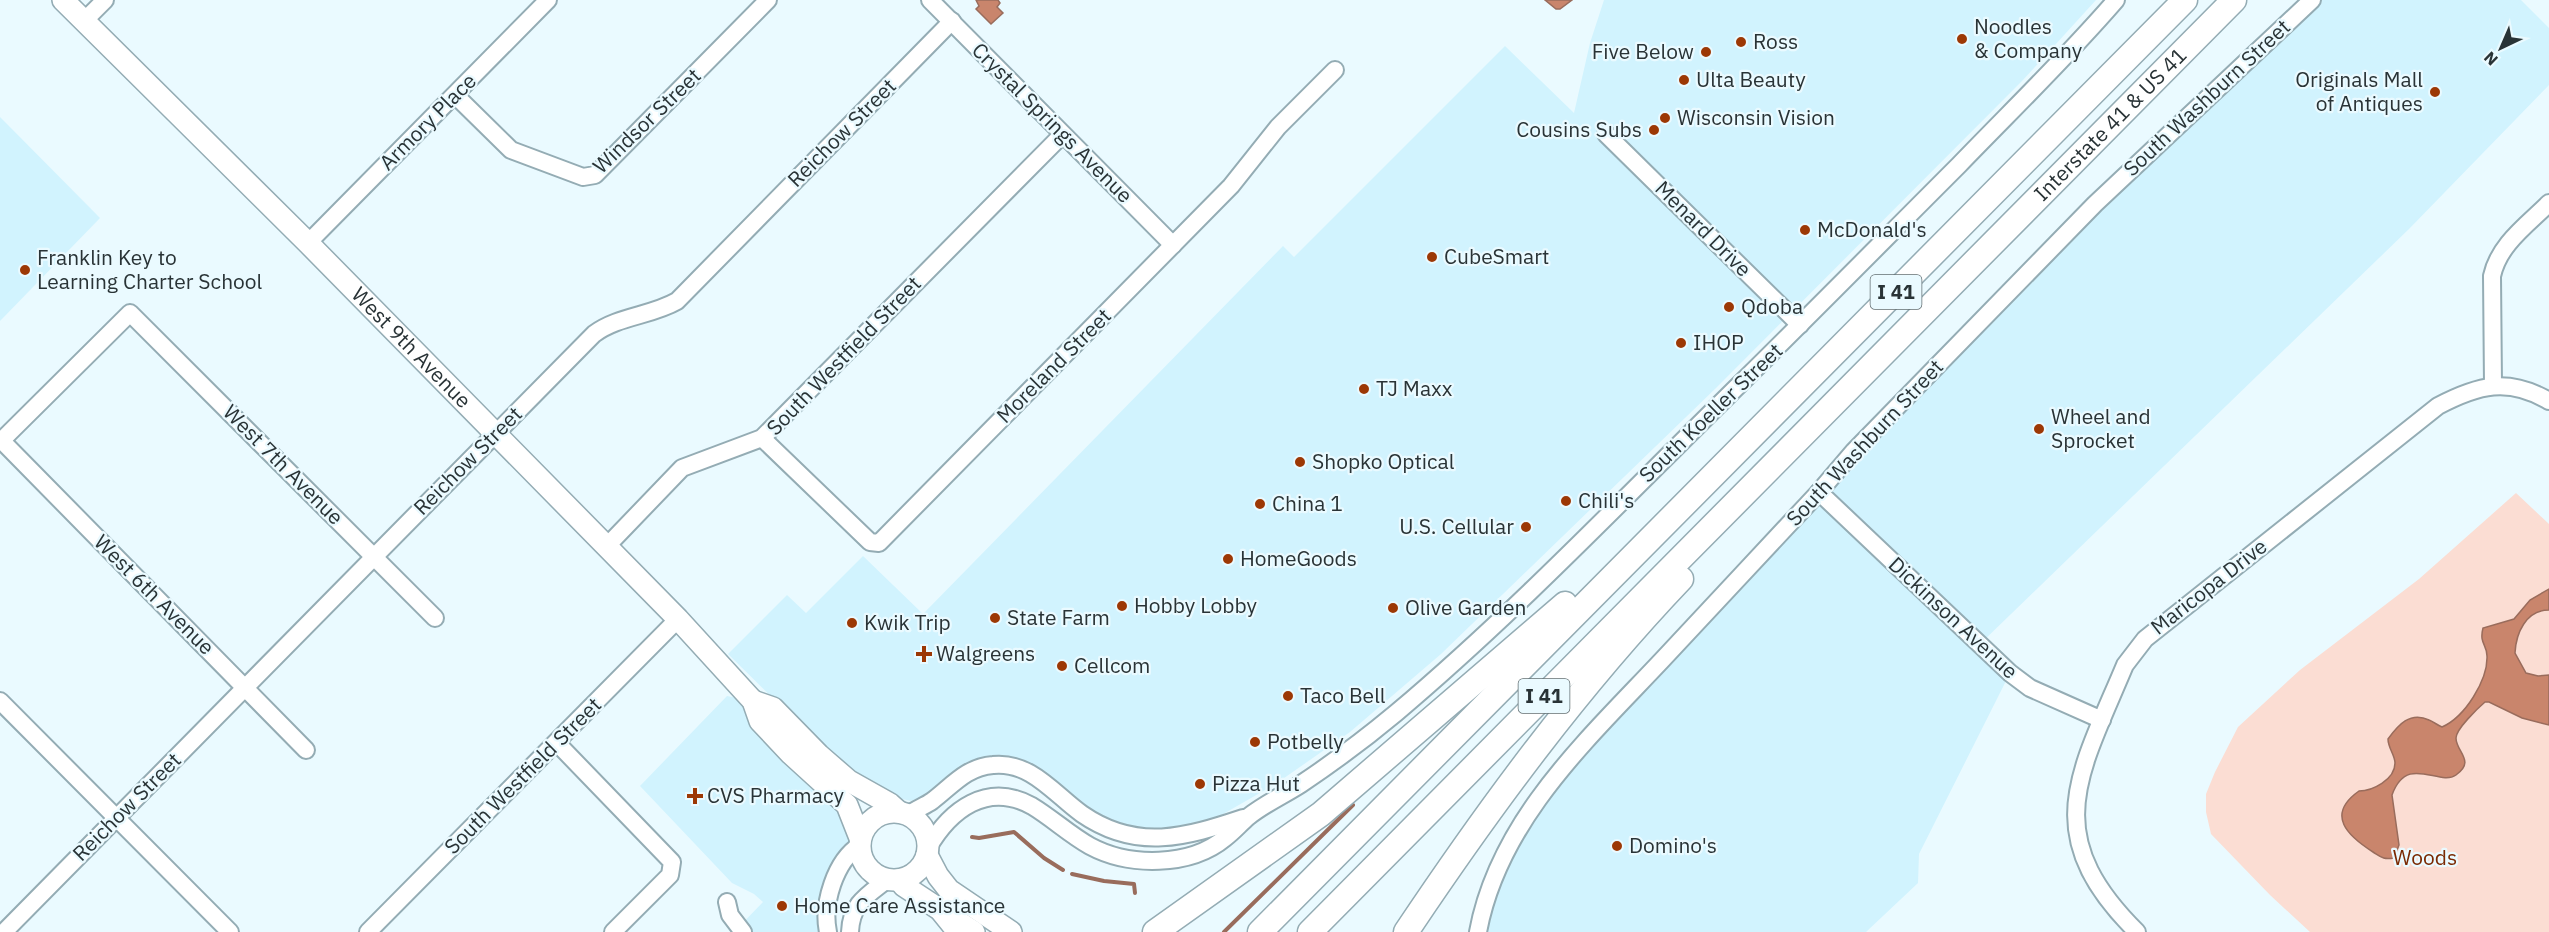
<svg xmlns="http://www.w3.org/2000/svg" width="2549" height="932" font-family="'IBM Plex Sans',sans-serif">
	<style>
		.built { fill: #d1f3fe }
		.green { fill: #fbddd3 }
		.water { fill: #c9856c; stroke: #996c5c; stroke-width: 1.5 }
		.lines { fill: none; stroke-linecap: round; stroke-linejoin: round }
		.stream { stroke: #996c5c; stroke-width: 4 }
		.minor-casing { stroke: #94acb4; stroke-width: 20 }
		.major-casing { stroke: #94acb4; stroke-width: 24 }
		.highway-casing { stroke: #94acb4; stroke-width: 27 }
		.minor { stroke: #fff; stroke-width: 16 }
		.major { stroke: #fff; stroke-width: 21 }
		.highway { stroke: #fff; stroke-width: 24 }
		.poi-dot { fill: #9c3805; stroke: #eafaff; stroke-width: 2 }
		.labels { text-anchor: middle; stroke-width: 4.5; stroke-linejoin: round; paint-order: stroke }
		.shield { fill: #eafaff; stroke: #636f72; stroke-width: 1.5 }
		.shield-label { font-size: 20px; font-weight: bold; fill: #293336 }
		.poi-label { font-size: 21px; fill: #293336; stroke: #eafaff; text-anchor: start }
		.street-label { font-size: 21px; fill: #293336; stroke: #eafaff }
		.park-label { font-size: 21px; fill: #7a2902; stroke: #eafaff }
	</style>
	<rect width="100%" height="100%" fill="#eafaff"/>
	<g class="built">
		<path d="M1604 0H2096L2023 80 1716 388 1441 654 1350 732 1277 783 1211 821 1161 830 1142 829 1122 824 1091 810 1040 769 1027 762 1012 759H978L966 763 927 795 911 801 902 799 882 792 856 776 799 724 728 654 787 595 806 613 863 556 923 614 1283 246 1294 257 1505 46 1574 113 1590 43Z"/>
		<path d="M2312 0H2521L2549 28V85L2409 229 1979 645 2010 673 1919 854 1918 883 1866 932H1478L1522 821 1854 451Z"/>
		<path d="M0 117 100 218 0 321Z"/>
		<path d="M727 696 753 701 791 754 860 838 839 871 828 932H734L763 902 754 894 732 883 640 786Z"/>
	</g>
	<path class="green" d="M2516 493 2549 524V932H2310L2270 895 2211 834 2206 812V794L2215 772 2238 727 2300 670 2419 579Z"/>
	<g class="water">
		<path d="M976 0H998L1000 3 997 7 1003 13 991 24 976 9 979 6Z"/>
		<path d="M1545 0H1572L1560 9H1556Z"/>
		<path d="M2549 589V610C2526 610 2516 633 2515 653L2526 673 2538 676 2549 675V725L2522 718 2489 702H2485C2478 708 2456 729 2456 738 2456 752 2476 761 2456 775 2439 787 2407 753 2392 795L2399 845 2394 858C2383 860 2381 857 2373 852 2348 836 2325 815 2359 791 2372 791 2395 780 2395 763 2395 755 2388 748 2388 739 2398 725 2410 711 2429 720 2434 722 2437 725 2442 727 2465 717 2488 680 2487 656 2487 644 2479 644 2483 628L2514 619 2530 600Z"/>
	</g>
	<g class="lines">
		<g class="stream">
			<path d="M972 837 979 838 1014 832 1044 858 1063 870"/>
			<path d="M1072 874 1104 881 1134 884 1135 893"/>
			<path d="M1224 932 1353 805"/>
		</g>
		<g class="minor-casing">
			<g id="minor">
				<path d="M930 0 1173 245"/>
				<path d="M84 21 105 0"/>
				<path d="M455 95 511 150 583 177 595 175 768 0"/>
				<path d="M1606 134 1800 325"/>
				<path d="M308 243 548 0"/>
				<path d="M2493 385 2492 276C2499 244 2527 225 2549 203"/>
				<path d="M762 438 870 542 879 543 1231 186 1278 127 1335 70"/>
				<path d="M2 441 306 750"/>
				<path d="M0 442 130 313 435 618"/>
				<path d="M1819 492 2010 673 2030 688 2102 720"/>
				<path d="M607 546 682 468 762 438 1062 135"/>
				<path d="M0 701 230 932"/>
				<path d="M557 743 672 862 670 875 613 932"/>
				<path d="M908 815C916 809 925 806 932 801 952 786 966 767 993 765 1031 761 1055 795 1082 814 1137 852 1186 837 1243 818"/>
				<path d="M928 848C950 810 987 781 1032 806 1052 818 1070 835 1090 846 1129 867 1190 867 1225 838 1233 832 1240 824 1248 817 1264 804 1284 795 1301 784 1334 762 1366 738 1396 713 1517 611 1629 493 1742 382 1815 310 1887 237 1959 165 2012 110 2066 58 2116 0"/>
				<path d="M727 902 730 915 743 932"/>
				<path d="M4 932 594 334C618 316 651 316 677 301L952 21"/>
				<path d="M368 932 678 619"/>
				<path d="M828 932C822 904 835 861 860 845"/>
				<path d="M850 932C851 903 868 895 888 879"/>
				<path d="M1478 932C1499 819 1589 738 1664 658 1716 603 1767 547 1819 492L1854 451 2095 204 2312 0"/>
				<path d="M2137 932C2038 834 2079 775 2125 665L2145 639 2438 406C2478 385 2508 377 2549 401"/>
			</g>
		</g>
		<g class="major-casing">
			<g id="major">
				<path id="s1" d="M63 0 308 243 678 619 753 701 760 721 791 754 847 805 860 838"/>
				<path d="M753 701 773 708 819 755 849 781 890 804 899 812"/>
				<circle cx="894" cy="846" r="34"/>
				<path d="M927 855 938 876 949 890 1011 932"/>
				<path d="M899 880 904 886 974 932"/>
			</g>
		</g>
		<g class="highway-casing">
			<g id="highway">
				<path d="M943 911 960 932"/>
				<path d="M1155 932 1321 814 1565 604"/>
				<path d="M1260 932 2185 0"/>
				<path id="s2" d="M1310 932 2234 0"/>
				<path d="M1406 932C1489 808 1578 687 1681 579"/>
			</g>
		</g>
		<use href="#minor" class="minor"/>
		<use href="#major" class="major"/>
		<use href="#highway" class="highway"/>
	</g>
	<g class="poi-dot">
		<circle cx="1962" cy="39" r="6"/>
		<circle cx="1741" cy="42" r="6"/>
		<circle cx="1706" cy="52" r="6"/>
		<circle cx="1684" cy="80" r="6"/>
		<circle cx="2435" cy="92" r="6"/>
		<circle cx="1665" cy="118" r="6"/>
		<circle cx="1654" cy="130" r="6"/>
		<circle cx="1805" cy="230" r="6"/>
		<circle cx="1432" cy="257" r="6"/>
		<circle cx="25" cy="270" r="6"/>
		<circle cx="1729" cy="307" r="6"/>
		<circle cx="1681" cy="343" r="6"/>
		<circle cx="1364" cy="389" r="6"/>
		<circle cx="2039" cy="429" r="6"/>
		<circle cx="1300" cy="462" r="6"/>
		<circle cx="1566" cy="501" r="6"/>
		<circle cx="1260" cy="504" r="6"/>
		<circle cx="1526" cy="527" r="6"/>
		<circle cx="1228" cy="559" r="6"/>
		<circle cx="1122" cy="606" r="6"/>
		<circle cx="1393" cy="608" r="6"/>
		<circle cx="995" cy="618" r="6"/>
		<circle cx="852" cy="623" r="6"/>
		<path d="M921 645h6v6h6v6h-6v6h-6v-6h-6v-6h6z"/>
		<circle cx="1062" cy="666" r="6"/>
		<circle cx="1288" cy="696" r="6"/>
		<circle cx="1255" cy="742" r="6"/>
		<circle cx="1200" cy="784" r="6"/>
		<path d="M692 787h6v6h6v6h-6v6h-6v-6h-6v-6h6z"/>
		<circle cx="1617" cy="846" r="6"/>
		<circle cx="782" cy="906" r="6"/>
	</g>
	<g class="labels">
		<g class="shield">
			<rect x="1870.5" y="275" width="51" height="34" rx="4.5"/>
			<rect x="1518.5" y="679" width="51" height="34" rx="4.5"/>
		</g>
		<g class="shield-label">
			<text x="1896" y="299">I 41</text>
			<text x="1544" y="703">I 41</text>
		</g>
		<g class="poi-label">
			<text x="1974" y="34">Noodles<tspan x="1974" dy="24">&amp; Company</tspan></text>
			<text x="1753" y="49">Ross</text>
			<text x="1694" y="59" text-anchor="end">Five Below</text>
			<text x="1696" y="87">Ulta Beauty</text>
			<text x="2423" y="87" text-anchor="end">Originals Mall<tspan x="2423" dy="24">of Antiques</tspan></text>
			<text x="1677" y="125">Wisconsin Vision</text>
			<text x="1642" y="137" text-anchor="end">Cousins Subs</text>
			<text x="1817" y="237">McDonald's</text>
			<text x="1444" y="264">CubeSmart</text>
			<text x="37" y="265">Franklin Key to<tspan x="37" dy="24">Learning Charter School</tspan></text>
			<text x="1741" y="314">Qdoba</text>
			<text x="1693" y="350">IHOP</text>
			<text x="1376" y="396">TJ Maxx</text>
			<text x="2051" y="424">Wheel and<tspan x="2051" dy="24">Sprocket</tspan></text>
			<text x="1312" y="469">Shopko Optical</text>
			<text x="1578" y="508">Chili's</text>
			<text x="1272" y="511">China 1</text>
			<text x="1514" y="534" text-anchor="end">U.S. Cellular</text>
			<text x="1240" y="566">HomeGoods</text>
			<text x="1134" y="613">Hobby Lobby</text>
			<text x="1405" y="615">Olive Garden</text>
			<text x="1007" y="625">State Farm</text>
			<text x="864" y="630">Kwik Trip</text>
			<text x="936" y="661">Walgreens</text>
			<text x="1074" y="673">Cellcom</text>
			<text x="1300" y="703">Taco Bell</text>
			<text x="1267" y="749">Potbelly</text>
			<text x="1212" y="791">Pizza Hut</text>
			<text x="707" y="803">CVS Pharmacy</text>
			<text x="1629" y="853">Domino's</text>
			<text x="794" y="913">Home Care Assistance</text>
		</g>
		<g class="street-label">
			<text transform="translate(2207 98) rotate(-43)" y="7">South Washburn Street</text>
			<text transform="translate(647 121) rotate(-44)" y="7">Windsor Street</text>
			<text transform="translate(428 122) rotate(-45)" y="7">Armory Place</text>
			<text transform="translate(1052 123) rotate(45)" y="7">Crystal Springs Avenue</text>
			<text dy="7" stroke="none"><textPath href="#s2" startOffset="1137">Interstate 41 &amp; US 41</textPath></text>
			<text transform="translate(842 133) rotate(-45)" y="7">Reichow Street</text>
			<text transform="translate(1703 229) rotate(45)" y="7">Menard Drive</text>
			<text dy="7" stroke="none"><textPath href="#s1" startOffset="492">West 9th Avenue</textPath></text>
			<text transform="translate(844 356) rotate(-46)" y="7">South Westfield Street</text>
			<text transform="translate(1054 366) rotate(-45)" y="7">Moreland Street</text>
			<text transform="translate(1711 413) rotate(-44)" y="7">South Koeller Street</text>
			<text transform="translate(1865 443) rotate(-47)" y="7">South Washburn Street</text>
			<text transform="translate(468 461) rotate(-45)" y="7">Reichow Street</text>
			<text transform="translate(283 465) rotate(45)" y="7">West 7th Avenue</text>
			<text transform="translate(2209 587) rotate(-38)" y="7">Maricopa Drive</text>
			<text transform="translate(154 595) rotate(45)" y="7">West 6th Avenue</text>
			<text transform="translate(1953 618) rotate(43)" y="7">Dickinson Avenue</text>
			<text transform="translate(523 776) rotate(-45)" y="7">South Westfield Street</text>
			<text transform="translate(127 807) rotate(-45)" y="7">Reichow Street</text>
		</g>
		<g class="park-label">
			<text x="2425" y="865">Woods</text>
		</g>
	</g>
	<g transform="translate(2501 48) rotate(224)" stroke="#eafaff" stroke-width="4.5" paint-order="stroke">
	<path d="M0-4.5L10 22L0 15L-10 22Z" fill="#293336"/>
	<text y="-9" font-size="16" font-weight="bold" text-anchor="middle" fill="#293336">N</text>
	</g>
</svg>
